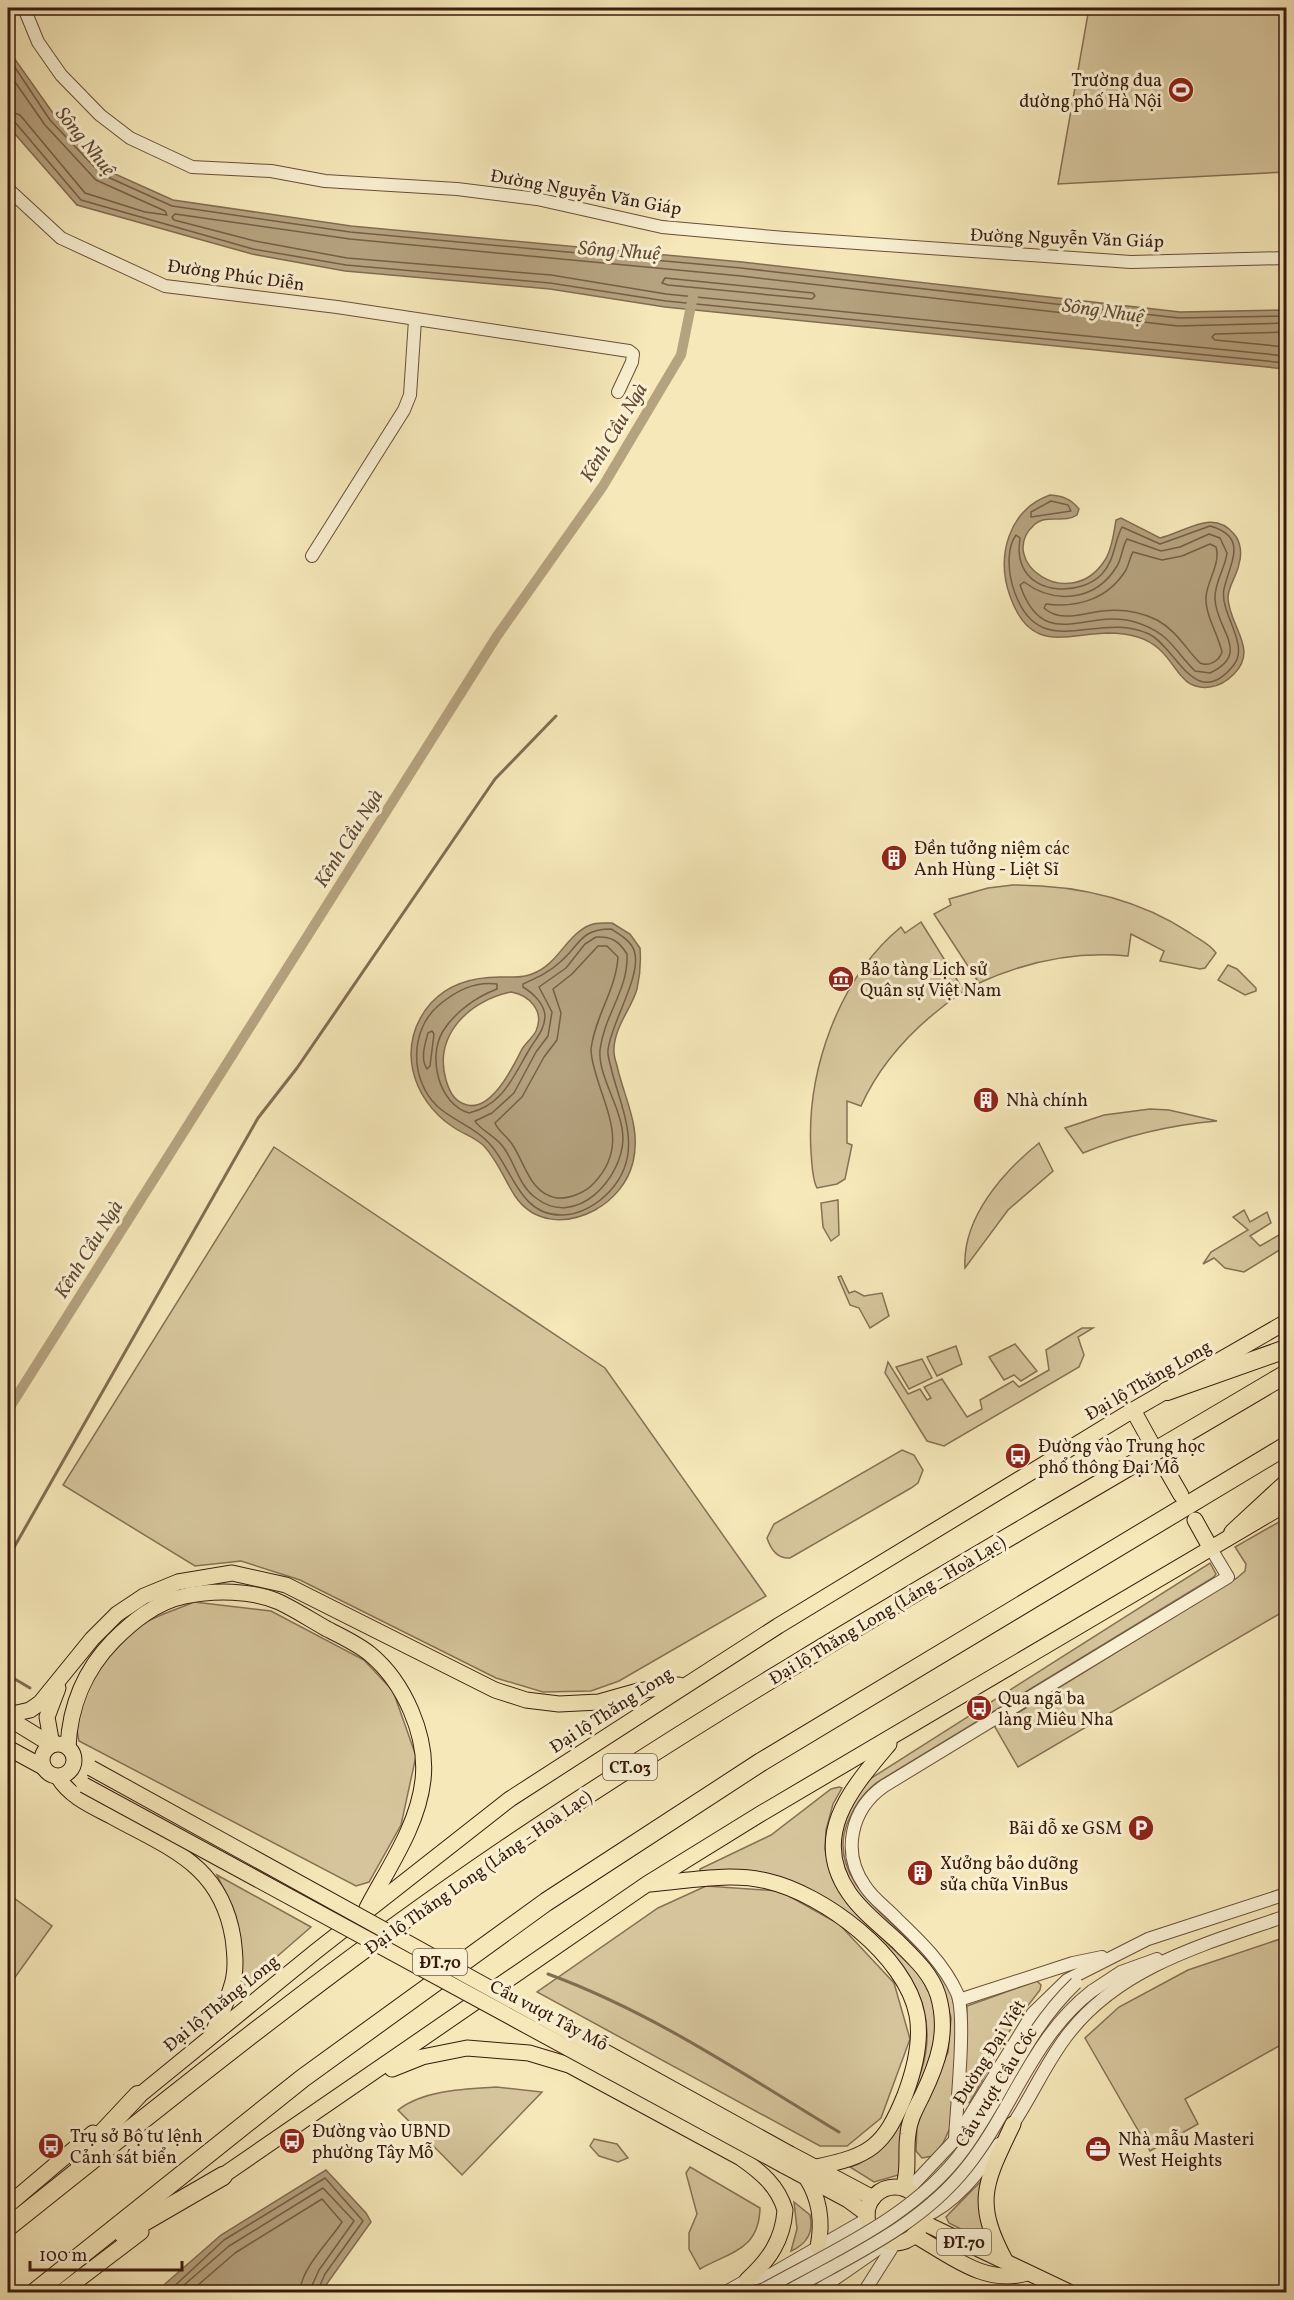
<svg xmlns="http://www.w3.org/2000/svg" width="1294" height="2300" font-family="Vollkorn,serif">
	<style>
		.green { fill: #d6c59c; stroke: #877054; stroke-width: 1.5 }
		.water { fill: #b5a27f; stroke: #836c51; stroke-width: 1.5; fill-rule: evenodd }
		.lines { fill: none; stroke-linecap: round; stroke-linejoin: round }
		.shore { stroke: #765e46; stroke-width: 1.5 }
		.stream { stroke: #836c51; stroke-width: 3 }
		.canal { stroke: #b5a27f; stroke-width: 10 }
		.minor-casing { stroke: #684e38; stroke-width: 14 }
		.major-casing { stroke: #381b0d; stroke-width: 17 }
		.highway-casing { stroke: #381b0d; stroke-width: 20 }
		.minor { stroke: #f9f0d2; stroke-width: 12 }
		.major { stroke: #f6e8b9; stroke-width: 15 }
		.highway { stroke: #f6e8b9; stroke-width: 18 }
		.minor-bridge-casing { stroke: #684e38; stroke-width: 14; stroke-linecap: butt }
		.major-bridge-casing { stroke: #381b0d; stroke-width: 17; stroke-linecap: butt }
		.minor-bridge { stroke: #f9f0d2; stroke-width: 12 }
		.major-bridge { stroke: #f6e8b9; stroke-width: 15 }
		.labels { text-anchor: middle; stroke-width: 6; stroke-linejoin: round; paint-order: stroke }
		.shield { fill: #f9f0d2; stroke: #725b48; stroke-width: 1.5 }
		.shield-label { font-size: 16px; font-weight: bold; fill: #381b0d }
		.poi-label { font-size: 18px; fill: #381b0d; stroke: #f9f0d2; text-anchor: start }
		.street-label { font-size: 18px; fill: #381b0d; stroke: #f9f0d2 }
		.water-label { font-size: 20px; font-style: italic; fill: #644a35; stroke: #f9f0d2 }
	</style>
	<rect width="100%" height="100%" fill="#f6e8b9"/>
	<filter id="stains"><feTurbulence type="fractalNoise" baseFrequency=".00333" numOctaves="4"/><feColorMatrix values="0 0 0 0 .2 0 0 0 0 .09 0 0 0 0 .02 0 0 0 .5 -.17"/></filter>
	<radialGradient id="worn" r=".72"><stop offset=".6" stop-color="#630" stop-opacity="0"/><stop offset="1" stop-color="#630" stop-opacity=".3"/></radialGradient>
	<g class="green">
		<path d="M1089 8H1286V172L1058 184Z"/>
		<path d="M1013 885C1076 885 1137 898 1190 933 1198 939 1210 944 1216 953L1205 968 1200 969 1160 961 1164 951 1131 934 1128 956C1075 951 1027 961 979 983L934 914 951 905 949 899 988 888Z"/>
		<path d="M921 922 964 991C920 1021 883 1057 861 1106L847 1101V1143L852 1145 845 1179 837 1184 817 1188C812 1179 812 1163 811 1152 806 1072 838 979 901 927L905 933Z"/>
		<path d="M1228 965 1237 969 1256 988V991L1245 995 1218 980Z"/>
		<path d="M1150 1109 1169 1110 1217 1121C1170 1125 1127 1135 1083 1153L1065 1128 1104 1115Z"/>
		<path d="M1039 1143 1053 1171 1008 1210 965 1268C962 1218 1003 1172 1039 1143Z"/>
		<path d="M274 1147 605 1368 766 1596 619 1681 591 1691 543 1692 496 1678 300 1580 241 1561 195 1566 63 1485Z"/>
		<path d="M838 1200 839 1235 831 1241 823 1227 821 1203Z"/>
		<path d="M1244 1210 1250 1222 1267 1212 1271 1223 1250 1236 1260 1246 1286 1231V1246L1244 1272 1225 1268 1214 1258 1203 1264 1211 1252 1248 1230 1233 1217Z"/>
		<path d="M841 1276 849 1293 855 1291 864 1296 882 1293 889 1316 870 1328 859 1308 850 1305 838 1277Z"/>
		<path d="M1082 1328H1093L1078 1337 1084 1355 1079 1367 944 1446 927 1441 885 1373 888 1362 908 1394 920 1389 927 1400 931 1398 924 1387 942 1379 967 1417 982 1409 980 1400 1013 1381 1019 1387 1049 1370 1046 1350Z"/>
		<path d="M1015 1344 1037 1371 1021 1381 1014 1375 1004 1380 989 1357Z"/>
		<path d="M956 1346 962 1364 937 1376 927 1357Z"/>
		<path d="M922 1359 932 1378 909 1389 896 1367Z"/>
		<path d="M902 1450 914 1455 923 1470 918 1483 911 1488 790 1558C778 1559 771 1550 767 1538L774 1524Z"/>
		<path d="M1286 1518V1610L1018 1767 995 1727 1237 1578 1245 1571 1246 1564 1235 1547Z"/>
		<path d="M1210 1563 1216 1574 1214 1577 876 1783C861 1795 854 1807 847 1824 822 1890 919 1933 946 1982 966 2019 953 2086 950 2128L943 2143 933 2156 922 2158 916 2151 917 2125 948 2052 951 2018 942 1985 864 1904 843 1875 838 1834 862 1784Z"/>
		<path d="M194 1602 271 1611 364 1660 393 1691 416 1756 401 1825 369 1882 356 1886 79 1741C68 1701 107 1649 138 1627 153 1616 176 1610 194 1602Z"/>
		<path d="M839 1787 842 1788 833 1804 826 1830 825 1849 829 1868 851 1908 920 1975 932 1999 938 2032 902 2174 874 2182 850 2167C879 2159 891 2129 905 2105 949 2034 923 1976 864 1926 844 1909 823 1895 799 1885 779 1876 725 1874 700 1871V1869L771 1835 831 1789Z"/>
		<path d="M217 1875 311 1927 234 1994 242 1956 235 1914Z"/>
		<path d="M706 1886 780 1891 839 1924 894 1983 910 2039 881 2118 847 2146H820L537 1992 658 1908Z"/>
		<path d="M14 1898 52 1926 8 1987V1907Z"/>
		<path d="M1286 1937V2042L1185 2099 1198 2124 1150 2151 1085 2038 1119 2007 1188 1970Z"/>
		<path d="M1037 1981 1041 1985 1040 1990 1013 2025 970 2102 966 2103 964 2100 967 2006Z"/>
		<path d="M496 2087 542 2092 462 2175 398 2110C423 2090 465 2089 496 2087Z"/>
		<path d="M594 2139 617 2144 628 2158 618 2162 599 2156 590 2146Z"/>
		<path d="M690 2167 760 2208C759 2251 729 2252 700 2269L689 2249V2233L697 2214 686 2173Z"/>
		<path d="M982 2180 979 2205 985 2234 980 2239 949 2223 946 2217Z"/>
		<path d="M794 2202 810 2215C814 2233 807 2244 791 2251L797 2229Z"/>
	</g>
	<g class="water">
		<path d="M8 37 14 58 55 116 106 170 173 200 351 226 742 262 1180 312 1286 310V369L665 307 550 289 345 271 252 254 77 205 15 134 8 120Z"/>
		<path d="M1050 495C1063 496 1071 499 1079 509L1077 515C1064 524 1047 513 1034 525 995 561 1070 615 1105 560 1112 550 1114 532 1116 520L1121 518 1160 538C1186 532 1213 508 1234 534 1241 542 1242 554 1239 564 1237 576 1228 586 1228 598 1229 626 1259 649 1234 674 1228 680 1219 686 1210 687 1181 691 1177 664 1159 649 1145 636 1127 633 1108 633 1065 634 1030 654 1010 596 996 557 1008 510 1050 495Z"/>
		<path d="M612 923 630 934 640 948C641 961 640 976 637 989 631 1010 613 1028 614 1052 614 1058 617 1064 618 1070 626 1102 641 1128 633 1162 628 1183 613 1200 595 1210 567 1225 534 1224 515 1196 504 1179 498 1161 484 1146 475 1137 463 1134 453 1127 411 1099 395 1044 431 1003 450 982 479 976 506 977 515 977 523 978 532 974 558 965 566 935 590 925 596 922 605 923 612 923ZM511 992C529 995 545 1011 536 1031 533 1037 526 1043 522 1049 513 1067 490 1115 464 1104 453 1100 449 1090 446 1080 433 1035 470 1000 511 992Z"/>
		<path d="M326 2170 366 2213 371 2222 321 2292H162L165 2284 221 2235Z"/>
	</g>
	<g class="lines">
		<g class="shore">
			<path d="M8 57 50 120 101 174 172 206 350 232 741 268 1179 318 1286 316"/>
			<path d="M8 72 45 125 96 180 165 211 167 215 145 212 85 193 20 115 8 111"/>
			<path d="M8 118 14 121 81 200 253 249 346 265 550 283 666 301 1286 363"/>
			<path d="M665 278 813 293 815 296 812 299 668 285 662 283Z"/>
			<path d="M1286 323 1178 326 741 276 350 239 175 214 172 217 174 220 255 241 347 258 551 275 666 294 1286 356"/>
			<path d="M1286 332 1215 334 1212 337 1215 340 1286 347"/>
			<path d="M1051 501 1068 505 1071 511 1031 517V512Z"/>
			<path d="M1210 526C1249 537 1230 562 1224 589 1219 613 1251 645 1233 666 1195 712 1177 648 1149 634 1095 609 1036 668 1012 584 1008 569 1007 547 1016 535L1020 538C1019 547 1018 556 1022 565 1034 596 1082 595 1102 574 1115 560 1114 542 1122 527L1160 544Z"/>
			<path d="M1209 534 1220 538 1227 553C1225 569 1214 583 1215 599 1216 630 1252 653 1210 673L1195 671C1172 648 1170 633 1135 622 1088 607 1044 655 1020 585L1024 582C1055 605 1096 601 1117 566 1122 558 1122 547 1127 539L1161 551 1180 547Z"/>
			<path d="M1210 544 1216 547C1221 563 1207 581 1206 597 1205 615 1218 634 1222 652 1219 661 1209 667 1200 663 1185 648 1177 631 1157 620 1141 612 1121 609 1102 611 1084 613 1060 623 1044 608L1046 604C1078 608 1108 599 1126 570 1129 564 1130 557 1133 552L1162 560 1182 556Z"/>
			<path d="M611 929C619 934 630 940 634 950 643 975 611 1022 608 1050 607 1057 611 1065 612 1072 623 1113 644 1154 610 1191 598 1204 580 1215 562 1215 519 1216 512 1167 489 1143 475 1127 453 1121 437 1106 410 1080 409 1030 439 1005 456 991 474 981 497 984V989C476 997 455 1012 443 1031 427 1058 439 1104 469 1113 503 1105 513 1077 529 1050 536 1038 544 1031 545 1017 545 1004 533 993 523 987V984C536 978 548 973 559 963 580 946 579 929 611 929Z"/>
			<path d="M596 937C611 936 619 941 627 954 629 989 604 1015 600 1050 598 1078 623 1109 623 1139 622 1179 576 1229 536 1198 519 1186 516 1165 504 1148 497 1137 480 1130 475 1121L492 1113 514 1093 536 1052 548 1036 552 1012 539 987 566 968 585 944Z"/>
			<path d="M598 946H607L618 957C616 990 595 1016 591 1049 591 1057 593 1064 595 1071 606 1112 629 1146 594 1183 586 1192 570 1199 557 1198 530 1194 525 1163 512 1144 507 1136 498 1131 495 1123L522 1097 544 1057 557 1040 561 1013 553 989 572 974Z"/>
			<path d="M432 1031 434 1034 430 1066 427 1069C420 1059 425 1044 428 1033Z"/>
			<path d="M168 2292 224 2240 325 2178 363 2221 325 2274 317 2292"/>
			<path d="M176 2292 229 2246 323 2188 354 2221 319 2270 309 2292"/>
			<path d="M190 2292 235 2253 322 2199 342 2222C329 2242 301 2268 300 2292"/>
		</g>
		<g class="stream">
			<path d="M8 1558 258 1118 297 1068 495 779 556 716"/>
			<path d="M8 1675 30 1688"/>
			<path d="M548 1974C652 2012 745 2075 839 2132"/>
		</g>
		<path class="canal" d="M8 1410 497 636 603 486 681 355 693 296"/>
		<g class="minor-casing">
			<g id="minor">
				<path d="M24 8 38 42 61 75 100 115 130 138 192 167 271 171 325 181 457 189 537 199 662 227 785 238 1131 262 1286 258"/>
				<path d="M8 189 61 238 165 286 337 307 629 351 633 354 632 362 618 392"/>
				<path d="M312 556 404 410 410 395 415 320"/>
				<path d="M1092 1991 1121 1972 1157 1959"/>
				<path d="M959 2000 1073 1963 1102 1957"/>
				<path d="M1009 2130C1031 2099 1045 2063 1069 2033 1122 1965 1209 1943 1286 1916"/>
				<path d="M955 2140C956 2110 967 2016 957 1993 944 1964 920 1941 897 1919 887 1908 873 1899 865 1886 841 1852 851 1809 884 1786L1228 1577 1210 1547"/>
				<path d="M908 2190 955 2140 1033 2013 1067 1980 1148 1939 1286 1894"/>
				<path d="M923 2217C955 2204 979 2172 999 2144"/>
				<path d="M726 2292 747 2280 770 2275 867 2219"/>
				<path d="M816 2292 888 2242"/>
				<path d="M864 2292 895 2243"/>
			</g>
		</g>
		<g class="major-casing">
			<g id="major">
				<path d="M1133 1410 1154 1448"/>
				<path d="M1166 1469 1181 1495"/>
				<path d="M1195 1520 1210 1547"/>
				<path d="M8 1715 30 1710 40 1703 92 1639 117 1614 144 1596 178 1582 232 1573 286 1585 495 1690 526 1700 559 1704 599 1702 638 1691 679 1685"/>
				<path d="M8 1718 52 1745"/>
				<circle cx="58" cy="1760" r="16"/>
				<path d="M889 1744C853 1787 809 1835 849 1893 861 1911 881 1926 897 1941 913 1957 931 1973 938 1995 949 2032 938 2063 922 2096 916 2108 909 2120 908 2134 905 2154 910 2169 903 2188"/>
				<path d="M52 1745 47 1717 58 1688"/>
				<path d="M68 1747C70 1705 84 1671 113 1641 133 1621 156 1602 185 1596 213 1590 252 1590 279 1602 296 1610 311 1620 327 1629 341 1636 358 1644 370 1654 404 1682 428 1736 423 1780 418 1826 388 1868 367 1908"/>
				<path d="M8 1748 43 1767"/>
				<path d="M58 1777C70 1797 92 1806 113 1817 171 1849 221 1865 233 1938 235 1954 237 1971 231 1988 227 2002 220 2016 214 2030"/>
				<path d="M650 1884C688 1881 729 1872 767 1881 824 1894 906 1956 917 2015 922 2042 914 2071 905 2095 884 2147 870 2156 816 2167"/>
				<path d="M392 2069 422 2057 467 2048 529 2053 569 2065 741 2158C761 2172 778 2186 785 2210 783 2240 769 2260 747 2280"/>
				<path d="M130 2103 315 1952 510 1799 778 1626 1133 1410 1286 1322"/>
				<path d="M790 2154 873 2198"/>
				<path d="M783 2165 848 2200 867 2214"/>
				<path d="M806 2177C820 2199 823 2221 818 2247"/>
				<path d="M215 2181 647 1884 762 1813 1286 1504"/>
				<circle cx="895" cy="2215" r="28"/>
				<path d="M8 2205 93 2133"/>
				<path d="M922 2222 1069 2292"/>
				<path d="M914 2235C950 2255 985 2286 1027 2273"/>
				<path d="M1006 2262C973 2201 985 2183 1013 2124"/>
				<path d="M62 2292 141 2232"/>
			</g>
		</g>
		<g class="highway-casing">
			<g id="highway">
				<path d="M1167 1391 1286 1349"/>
				<path d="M1233 1533 1286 1484"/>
				<path d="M78 2159 138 2095"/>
				<path d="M8 2227C171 2097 334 1965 507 1848 759 1678 1025 1529 1286 1374"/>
				<path d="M123 2234 223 2176"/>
				<path d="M35 2292 303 2078 546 1902 761 1762 1286 1446"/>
			</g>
		</g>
		<use href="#minor" class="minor"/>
		<use href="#major" class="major"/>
		<use href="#highway" class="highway"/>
		<g class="minor-bridge-casing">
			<g id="minor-bridge">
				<path d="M759 2292C830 2252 915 2217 964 2149 1006 2091 1023 2034 1076 1983"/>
				<path d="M787 2292C849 2257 920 2226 966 2168 1012 2111 1032 2037 1092 1991"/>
			</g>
		</g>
		<g class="major-bridge-casing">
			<g id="major-bridge">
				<path d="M91 1768 790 2154"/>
				<path d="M84 1785 783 2165"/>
			</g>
		</g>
		<use href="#minor-bridge" class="minor-bridge"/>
		<use href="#major-bridge" class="major-bridge"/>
	</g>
	<defs>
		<g id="stadium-disc" transform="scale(1.35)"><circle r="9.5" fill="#8f2418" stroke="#f9f0d2"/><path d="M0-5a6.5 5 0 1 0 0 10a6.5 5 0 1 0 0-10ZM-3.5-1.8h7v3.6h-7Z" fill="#fff"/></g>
		<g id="building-disc" transform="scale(1.35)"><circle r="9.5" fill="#8f2418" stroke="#f9f0d2"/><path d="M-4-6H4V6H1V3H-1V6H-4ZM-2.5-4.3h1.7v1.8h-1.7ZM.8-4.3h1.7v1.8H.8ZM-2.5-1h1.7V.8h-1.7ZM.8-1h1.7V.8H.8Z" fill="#fff"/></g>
		<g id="museum-disc" transform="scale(1.35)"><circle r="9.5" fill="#8f2418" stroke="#f9f0d2"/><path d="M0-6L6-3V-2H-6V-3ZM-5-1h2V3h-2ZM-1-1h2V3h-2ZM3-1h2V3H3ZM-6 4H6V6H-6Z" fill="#fff"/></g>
		<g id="bus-disc" transform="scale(1.35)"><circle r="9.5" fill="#8f2418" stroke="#f9f0d2"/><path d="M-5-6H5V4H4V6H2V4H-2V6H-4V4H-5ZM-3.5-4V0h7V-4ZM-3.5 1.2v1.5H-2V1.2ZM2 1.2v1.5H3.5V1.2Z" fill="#fff"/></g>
		<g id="parking-disc" transform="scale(1.35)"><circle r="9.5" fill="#8f2418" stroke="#f9f0d2"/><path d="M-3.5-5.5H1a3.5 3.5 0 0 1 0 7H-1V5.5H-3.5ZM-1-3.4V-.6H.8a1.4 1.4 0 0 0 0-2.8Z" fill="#fff"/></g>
		<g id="office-disc" transform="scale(1.35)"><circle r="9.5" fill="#8f2418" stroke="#f9f0d2"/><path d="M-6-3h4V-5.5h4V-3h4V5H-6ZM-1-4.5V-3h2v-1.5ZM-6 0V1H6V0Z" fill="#fff"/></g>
	</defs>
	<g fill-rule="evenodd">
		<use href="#stadium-disc" x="1181" y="90"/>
		<use href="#building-disc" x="894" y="858"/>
		<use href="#museum-disc" x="841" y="979"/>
		<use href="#building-disc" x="986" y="1100"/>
		<use href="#bus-disc" x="1018" y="1456"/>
		<use href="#bus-disc" x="979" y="1708"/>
		<use href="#parking-disc" x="1141" y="1828"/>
		<use href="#building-disc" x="920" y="1873"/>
		<use href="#bus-disc" x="292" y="2141"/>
		<use href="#bus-disc" x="51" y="2146"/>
		<use href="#office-disc" x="1098" y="2149"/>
	</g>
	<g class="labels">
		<g class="shield">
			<rect x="603" y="1754" width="54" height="26" rx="4.5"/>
			<rect x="413" y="1949" width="54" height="26" rx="4.5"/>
			<rect x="937" y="2229" width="54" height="26" rx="4.5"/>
		</g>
		<g class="shield-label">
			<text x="630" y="1773">CT.03</text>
			<text x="440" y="1968">ĐT.70</text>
			<text x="964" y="2248">ĐT.70</text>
		</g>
		<g class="poi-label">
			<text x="1162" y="86" text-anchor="end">Trường đua<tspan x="1162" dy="21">đường phố Hà Nội</tspan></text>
			<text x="914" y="854">Đền tưởng niệm các<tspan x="914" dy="21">Anh Hùng - Liệt Sĩ</tspan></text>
			<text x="860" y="975">Bảo tàng Lịch sử<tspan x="860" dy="21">Quân sự Việt Nam</tspan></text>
			<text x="1006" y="1106">Nhà chính</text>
			<text x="1038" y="1452">Đường vào Trung học<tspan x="1038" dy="21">phổ thông Đại Mỗ</tspan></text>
			<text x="998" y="1704">Qua ngã ba<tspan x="998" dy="21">làng Miêu Nha</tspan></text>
			<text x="1122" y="1834" text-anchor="end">Bãi đỗ xe GSM</text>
			<text x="940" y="1869">Xưởng bảo dưỡng<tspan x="940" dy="21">sửa chữa VinBus</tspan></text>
			<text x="312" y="2137">Đường vào UBND<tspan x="312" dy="21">phường Tây Mỗ</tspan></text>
			<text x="70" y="2142">Trụ sở Bộ tư lệnh<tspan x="70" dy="21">Cảnh sát biển</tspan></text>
			<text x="1118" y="2145">Nhà mẫu Masteri<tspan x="1118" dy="21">West Heights</tspan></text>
		</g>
		<g class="street-label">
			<text transform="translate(586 192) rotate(10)" y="6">Đường Nguyễn Văn Giáp</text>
			<text transform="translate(1067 238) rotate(2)" y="6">Đường Nguyễn Văn Giáp</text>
			<text transform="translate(236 275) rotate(8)" y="6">Đường Phúc Diễn</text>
			<text transform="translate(1148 1380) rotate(-30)" y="6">Đại lộ Thăng Long</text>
			<text transform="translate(887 1610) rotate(-31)" y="6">Đại lộ Thăng Long (Láng - Hoà Lạc)</text>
			<text transform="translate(611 1710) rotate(-33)" y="6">Đại lộ Thăng Long</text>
			<text transform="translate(478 1872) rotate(-35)" y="6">Đại lộ Thăng Long (Láng - Hoà Lạc)</text>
			<text transform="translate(221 2003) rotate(-39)" y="6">Đại lộ Thăng Long</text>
			<text transform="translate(549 2015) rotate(28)" y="6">Cầu vượt Tây Mỗ</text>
			<text transform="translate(989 2052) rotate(-58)" y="6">Đường Đại Việt</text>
			<text transform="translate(996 2087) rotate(-58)" y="6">Cầu vượt Cầu Cốc</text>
		</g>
		<g class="water-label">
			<text transform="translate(86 141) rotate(51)" y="7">Sông Nhuệ</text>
			<text transform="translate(619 250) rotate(4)" y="7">Sông Nhuệ</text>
			<text transform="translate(1103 310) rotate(8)" y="7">Sông Nhuệ</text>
			<text transform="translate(613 432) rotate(-59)" y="7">Kênh Cầu Ngà</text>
			<text transform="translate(348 838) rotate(-58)" y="7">Kênh Cầu Ngà</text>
			<text transform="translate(88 1249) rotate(-58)" y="7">Kênh Cầu Ngà</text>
		</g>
	</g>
	<rect width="1294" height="2300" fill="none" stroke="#f6e8b9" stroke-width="30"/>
	<rect x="9" y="9" width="1276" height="2282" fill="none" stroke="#381b0d" stroke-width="3"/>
	<rect x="15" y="15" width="1264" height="2270" fill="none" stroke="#381b0d" stroke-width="1.5"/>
	<path d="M30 2261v9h152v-9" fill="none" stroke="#381b0d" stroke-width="3"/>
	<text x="39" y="2261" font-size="18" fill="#381b0d" stroke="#f9f0d2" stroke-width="4.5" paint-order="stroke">100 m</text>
	<rect width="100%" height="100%" filter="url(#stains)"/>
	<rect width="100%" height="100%" fill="url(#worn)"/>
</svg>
